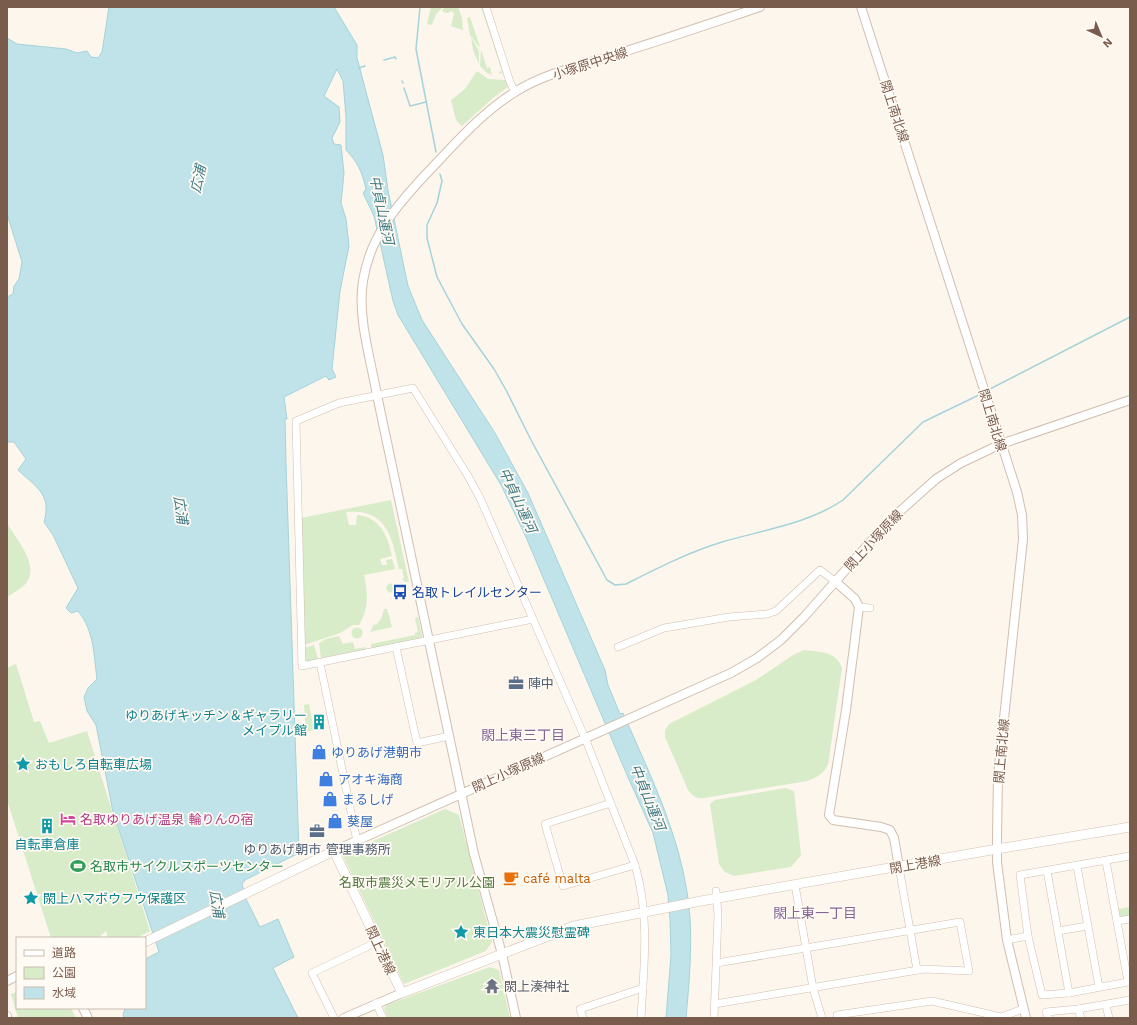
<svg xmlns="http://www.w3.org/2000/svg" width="1137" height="1025" font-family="'Work Sans','Noto Sans JP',sans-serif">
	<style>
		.green { fill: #d8ecc9 }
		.water { fill: #bfe3e8; stroke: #a5d3da }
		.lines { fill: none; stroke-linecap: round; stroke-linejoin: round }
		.stream { stroke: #a5d3da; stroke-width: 1.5 }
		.minor-casing { stroke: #d1beb0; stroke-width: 8 }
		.tertiary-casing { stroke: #d1beb0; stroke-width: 10 }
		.secondary-casing { stroke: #d6c0b0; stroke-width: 10 }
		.minor { stroke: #fff; stroke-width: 7 }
		.tertiary { stroke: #fff; stroke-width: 8 }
		.secondary { stroke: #fff; stroke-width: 9 }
		.labels { text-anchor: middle; stroke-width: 3.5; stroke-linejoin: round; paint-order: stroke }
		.street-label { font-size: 13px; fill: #7a5c4d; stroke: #fffaf3 }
		.transit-label { font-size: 13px; fill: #164399; stroke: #fffaf3; text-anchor: start }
		.service-label { font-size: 13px; fill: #4e5e75; stroke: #fffaf3; text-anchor: start }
		.culture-label { font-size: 13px; fill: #0d838f; stroke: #fffaf3; text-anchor: start }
		.shop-label { font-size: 13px; fill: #366cbe; stroke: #fffaf3; text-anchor: start }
		.hotel-label { font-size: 13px; fill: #b23c85; stroke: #fffaf3; text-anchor: start }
		.leisure-label { font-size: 13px; fill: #27864d; stroke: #fffaf3; text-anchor: start }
		.food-label { font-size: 13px; fill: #c56008; stroke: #fffaf3; text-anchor: start }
		.park-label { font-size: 13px; fill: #537a41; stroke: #fffaf3 }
		.worship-label { font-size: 13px; fill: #5b616d; stroke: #fffaf3; text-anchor: start }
		.water-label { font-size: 14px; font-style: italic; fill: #437c86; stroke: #fffaf3 }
		.neighbourhood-label { font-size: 14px; fill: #846695; stroke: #fffaf3 }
	</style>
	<rect width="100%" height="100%" fill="#fdf6ec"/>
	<g class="green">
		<path d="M431 7H443L436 14 432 25 427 24Z"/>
		<path d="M446 7H458L462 18 463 30 451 26 454 13 451 11 448 13 443 12 442 10Z"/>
		<path d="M481 7 484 8 504 72 499 74V72L502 71Z"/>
		<path d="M470 17 480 47H479L470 35 467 18Z"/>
		<path d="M471 37 479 51V64L473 50Z"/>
		<path d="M481 49 487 68 490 67 492 75 487 73 480 66Z"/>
		<path d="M477 71 488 79 506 80 509 86 492 99 462 126 456 120 451 100 465 89Z"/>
		<path d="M391 500 409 582H405L402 579 404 578 402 569H399C392 537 387 508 346 512L349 525H356L357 515C380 516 388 537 392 556L380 559 382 565H387L386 560 392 559 395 569 364 575C368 595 369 608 359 625H353L340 633 304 645 301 518Z"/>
		<path d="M7 523C16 539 39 564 27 582 23 588 13 593 7 597Z"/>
		<circle cx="391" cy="588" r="4.5"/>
		<path d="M384 609H387L392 627 370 632 374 624 376 625 381 619Z"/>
		<path d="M418 617 422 636 420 639 372 649 371 644 415 635V633L418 632 415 618Z"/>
		<circle cx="357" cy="633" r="5.5"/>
		<path d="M339 636 343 644 353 642 355 649 365 647 366 650 321 658 319 643 326 639Z"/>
		<path d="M314 645 318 659 308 663 304 660V648Z"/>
		<path d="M804 650C820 652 836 651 842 668L828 765C822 774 817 778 807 781L704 798C696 799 693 796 688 790L665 737V730L669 724 756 680 793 655Z"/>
		<path d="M16 664 34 722 40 721 49 743 87 731 150 931 136 938H108L106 931 98 938H51L7 800V668Z"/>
		<path d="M309 704 314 730 306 732 304 705Z"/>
		<path d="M786 788 794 791 801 855 791 867 734 876 725 872 719 864 710 804 715 800Z"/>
		<path d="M445 809 459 815 492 942 486 951 404 984 343 856 344 854Z"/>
		<path d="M1130 907V916L1122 918 1119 915 1118 909Z"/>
		<path d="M490 967 499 970 510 1018H388L384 1009 386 1005Z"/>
		<path d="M17 992V1008H71L76 1018H18L11 994Z"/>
	</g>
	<path class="water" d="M109 7H334L357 45V58L383 155 388 190 408 286 422 320 495 433 528 493 605 670 608 685 620 714 623 713C652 779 685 845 690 918 692 951 689 985 686 1018H666L671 955 670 920 668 895 653 833 627 775 525 535 501 485 398 315 393 301 374 216 363 193 366 189C362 172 358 162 346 150V117L343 81 337 69 324 96 339 107 340 122 332 138 334 144 341 145 344 173 341 203 346 219 349 246 340 291 332 369 336 377 329 380 326 376 284 397 287 419H285L286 463 299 853 245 880 242 884 246 899 260 927 278 919 294 957 273 968 298 1018H124L123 1015 125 1008H145V959L159 952 113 812 96 725 87 711 84 697 88 688 97 679C94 656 94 630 78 611L71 613 66 608 78 588 53 535 44 522C52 494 36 487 18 470L26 459 14 442H7V297L13 294 14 286 19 279 22 262 7 214V38L17 44 66 49 77 53 87 51 91 57 98 58 102 52Z"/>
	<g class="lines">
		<g class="stream">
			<path d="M420 7 416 49 436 152"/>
			<path d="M384 60 395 57 396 59"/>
			<path d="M359 68 365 66"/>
			<path d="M402 81 403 83"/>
			<path d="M404 88 410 106 426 102"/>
			<path d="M440 174 442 181 437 203 427 225V238L437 277 462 324 494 369 506 390 531 440 607 580 615 585 626 584C656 569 689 552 722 542 763 530 808 524 843 500L923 422 983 393"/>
			<path d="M988 390 1130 317"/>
		</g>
		<g class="minor-casing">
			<g id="minor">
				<path d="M486 7 510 82 515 92"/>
				<path d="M859 607 870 608"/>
				<path d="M533 619 302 666 296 421 339 403 413 388 468 476 480 498 585 738 635 865C650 915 644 966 641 1018"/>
				<path d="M396 647 417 743 449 736"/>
				<path d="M618 647 664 628 729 617 767 614 776 611 820 570 836 582"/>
				<path d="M320 663 357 841"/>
				<path d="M611 803 545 824 563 886 635 865"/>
				<path d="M1106 861 1128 982 1069 993 1042 995 1028 936 1020 875 1130 856"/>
				<path d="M1077 866 1099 987"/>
				<path d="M899 867 917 970"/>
				<path d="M1047 871 1069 993"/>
				<path d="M795 885 813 988 822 1018"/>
				<path d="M1117 921 1130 919"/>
				<path d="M1058 931 1087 926"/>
				<path d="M1007 940 1028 936"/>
				<path d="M376 1003 383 1018"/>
				<path d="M715 1004 924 969 969 971 960 922 717 963"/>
				<path d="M1106 1005 1109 1018"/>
				<path d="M1078 1009 1081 1018"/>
				<path d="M334 1018 312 973 377 942"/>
				<path d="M583 1018 580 1009 643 988"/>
				<path d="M714 1018 718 915 716 891"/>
				<path d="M838 1018 837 1015 932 1001 1001 1017 1023 1009"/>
				<path d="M1049 1018 1046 1012 1078 1009 1130 1000"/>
			</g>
		</g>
		<g class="tertiary-casing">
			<g id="tertiary">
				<path d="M861 7 1017 492 1022 515 1023 539 998 775 997 837V862L1007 940 1026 1018"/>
				<path d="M836 582 855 599 859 607 846 710 829 815 833 820 881 827 890 830 894 838 899 867"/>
				<path d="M334 851 731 673 757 658 781 640 804 617 888 522 936 479 961 463 1001 444 1130 400"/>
				<path d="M7 981 17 976"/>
				<path d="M83 1008 88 1018"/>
				<path d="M7 1016V1018"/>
				<path d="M344 1018 402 993"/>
				<path d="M516 1018 502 954 474 854 377 395C371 361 357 316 363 281 370 236 397 205 427 173 454 145 481 113 515 92 545 73 583 65 617 54 665 39 712 23 760 7"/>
			</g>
		</g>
		<g class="secondary-casing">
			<path id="secondary" d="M145 942 334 851 402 993 574 926 701 901 997 849 1130 827"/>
		</g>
		<use href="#minor" class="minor"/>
		<use href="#tertiary" class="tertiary"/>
		<use href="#secondary" class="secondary"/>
	</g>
	<defs>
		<g id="bus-bare" transform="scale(1.2)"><path d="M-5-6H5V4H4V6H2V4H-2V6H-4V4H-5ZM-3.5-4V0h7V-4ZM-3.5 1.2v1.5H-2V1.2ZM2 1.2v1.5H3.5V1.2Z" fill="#1a4fb4" stroke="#fffaf3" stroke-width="2.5" paint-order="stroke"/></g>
		<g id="office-bare" transform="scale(1.2)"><path d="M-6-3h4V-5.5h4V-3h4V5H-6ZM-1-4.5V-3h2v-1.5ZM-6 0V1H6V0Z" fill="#5c6f8a" stroke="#fffaf3" stroke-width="2.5" paint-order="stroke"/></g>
		<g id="building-bare" transform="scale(1.2)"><path d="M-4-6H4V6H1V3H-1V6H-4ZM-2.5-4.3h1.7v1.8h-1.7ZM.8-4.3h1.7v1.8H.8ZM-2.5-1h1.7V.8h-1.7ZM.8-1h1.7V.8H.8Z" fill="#0f9aa8" stroke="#fffaf3" stroke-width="2.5" paint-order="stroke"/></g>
		<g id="shop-bare" transform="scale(1.2)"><path d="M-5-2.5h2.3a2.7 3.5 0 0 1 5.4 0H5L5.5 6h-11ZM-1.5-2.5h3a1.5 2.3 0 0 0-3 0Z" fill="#3f7fe0" stroke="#fffaf3" stroke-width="2.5" paint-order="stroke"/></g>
		<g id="sight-bare" transform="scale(1.2)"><path d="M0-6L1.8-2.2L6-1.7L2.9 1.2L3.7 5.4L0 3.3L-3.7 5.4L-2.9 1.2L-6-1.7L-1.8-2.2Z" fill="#0f9aa8" stroke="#fffaf3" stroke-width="2.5" paint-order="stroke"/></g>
		<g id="hotel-bare" transform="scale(1.2)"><path d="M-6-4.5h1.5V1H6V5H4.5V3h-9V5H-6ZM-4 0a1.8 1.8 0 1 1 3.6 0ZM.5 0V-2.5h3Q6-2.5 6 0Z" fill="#d1479c" stroke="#fffaf3" stroke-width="2.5" paint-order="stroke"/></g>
		<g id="stadium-bare" transform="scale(1.2)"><path d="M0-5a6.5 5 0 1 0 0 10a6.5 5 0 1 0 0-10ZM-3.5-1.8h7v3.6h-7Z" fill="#2e9e5b" stroke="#fffaf3" stroke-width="2.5" paint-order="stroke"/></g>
		<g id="cafe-bare" transform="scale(1.2)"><path d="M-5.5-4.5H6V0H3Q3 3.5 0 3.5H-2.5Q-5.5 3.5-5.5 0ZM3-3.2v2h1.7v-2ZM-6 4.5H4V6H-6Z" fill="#e8710a" stroke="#fffaf3" stroke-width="2.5" paint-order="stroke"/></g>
		<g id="temple-bare" transform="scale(1.2)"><path d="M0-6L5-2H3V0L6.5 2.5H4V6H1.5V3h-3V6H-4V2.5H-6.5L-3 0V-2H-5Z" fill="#6b7280" stroke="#fffaf3" stroke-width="2.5" paint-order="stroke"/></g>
	</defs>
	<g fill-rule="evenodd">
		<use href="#bus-bare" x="400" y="592"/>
		<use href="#office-bare" x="516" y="683"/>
		<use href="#building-bare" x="319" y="722"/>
		<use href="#shop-bare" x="319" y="752"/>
		<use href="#sight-bare" x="23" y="764"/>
		<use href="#shop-bare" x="326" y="779"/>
		<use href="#shop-bare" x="330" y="799"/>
		<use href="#hotel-bare" x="68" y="819"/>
		<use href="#shop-bare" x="335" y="821"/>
		<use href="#building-bare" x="47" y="826"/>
		<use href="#office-bare" x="317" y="831"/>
		<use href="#stadium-bare" x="78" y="866"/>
		<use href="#cafe-bare" x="511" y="878"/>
		<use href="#sight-bare" x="31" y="898"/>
		<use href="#sight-bare" x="461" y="932"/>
		<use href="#temple-bare" x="492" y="986"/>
	</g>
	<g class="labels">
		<g class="street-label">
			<text transform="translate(590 63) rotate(-18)" y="5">小塚原中央線</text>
			<text transform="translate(895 111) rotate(72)" y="5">閖上南北線</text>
			<text transform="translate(993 420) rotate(73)" y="5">閖上南北線</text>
			<text transform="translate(873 540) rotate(-47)" y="5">閖上小塚原線</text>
			<text transform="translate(1001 751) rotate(-85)" y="5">閖上南北線</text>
			<text transform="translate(508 772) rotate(-24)" y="5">閖上小塚原線</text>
			<text transform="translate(915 864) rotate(-10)" y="5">閖上港線</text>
			<text transform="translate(381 950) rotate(65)" y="5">閖上港線</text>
		</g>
		<g class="transit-label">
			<text x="412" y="597">名取トレイルセンター</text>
		</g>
		<g class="service-label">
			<text x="528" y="688">陣中</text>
			<text x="317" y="854" text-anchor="middle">ゆりあげ朝市 管理事務所</text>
		</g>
		<g class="culture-label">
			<text x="307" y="720" text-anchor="end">ゆりあげキッチン＆ギャラリー<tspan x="307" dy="15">メイプル館</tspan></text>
			<text x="35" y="769">おもしろ自転車広場</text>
			<text x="47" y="849" text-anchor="middle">自転車倉庫</text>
			<text x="43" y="903">閖上ハマボウフウ保護区</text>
			<text x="473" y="937">東日本大震災慰霊碑</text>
		</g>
		<g class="shop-label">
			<text x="331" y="757">ゆりあげ港朝市</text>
			<text x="338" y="784">アオキ海商</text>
			<text x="342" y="804">まるしげ</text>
			<text x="347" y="826">葵屋</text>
		</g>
		<g class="hotel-label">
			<text x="80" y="824">名取ゆりあげ温泉 輪りんの宿</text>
		</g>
		<g class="leisure-label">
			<text x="90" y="871">名取市サイクルスポーツセンター</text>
		</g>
		<g class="food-label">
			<text x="523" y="883">café malta</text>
		</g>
		<g class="park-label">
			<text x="417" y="887">名取市震災メモリアル公園</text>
		</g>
		<g class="worship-label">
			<text x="504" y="991">閖上湊神社</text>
		</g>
		<g class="water-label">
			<text transform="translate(198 179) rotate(-77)" y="5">広浦</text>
			<text transform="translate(382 210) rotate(78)" y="5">中貞山運河</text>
			<text transform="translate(518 500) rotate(65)" y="5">中貞山運河</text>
			<text transform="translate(181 510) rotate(82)" y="5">広浦</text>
			<text transform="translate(648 797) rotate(68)" y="5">中貞山運河</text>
			<text transform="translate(217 904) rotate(80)" y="5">広浦</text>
		</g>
		<g class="neighbourhood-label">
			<text x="523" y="740">閖上東三丁目</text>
			<text x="815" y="918">閖上東一丁目</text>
		</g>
	</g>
	<rect width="1137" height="1025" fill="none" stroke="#7a5c4d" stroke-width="16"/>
	<rect x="16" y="937" width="130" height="72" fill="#fffaf3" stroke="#cabbb1"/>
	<rect x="24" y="950" width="20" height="6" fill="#ffffff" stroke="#cabbb1"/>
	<text x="52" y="957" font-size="12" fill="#7a5c4d">道路</text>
	<rect x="24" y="967" width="20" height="12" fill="#d8ecc9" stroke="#cabbb1"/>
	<text x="52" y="977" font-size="12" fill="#7a5c4d">公園</text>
	<rect x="24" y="987" width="20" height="12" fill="#bfe3e8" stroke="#cabbb1"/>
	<text x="52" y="997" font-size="12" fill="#7a5c4d">水域</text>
	<g transform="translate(1101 36) rotate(136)" stroke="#fffaf3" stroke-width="3" paint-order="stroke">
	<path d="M0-3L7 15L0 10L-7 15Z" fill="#7a5c4d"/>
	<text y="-6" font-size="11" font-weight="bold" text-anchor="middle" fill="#7a5c4d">N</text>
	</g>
</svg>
